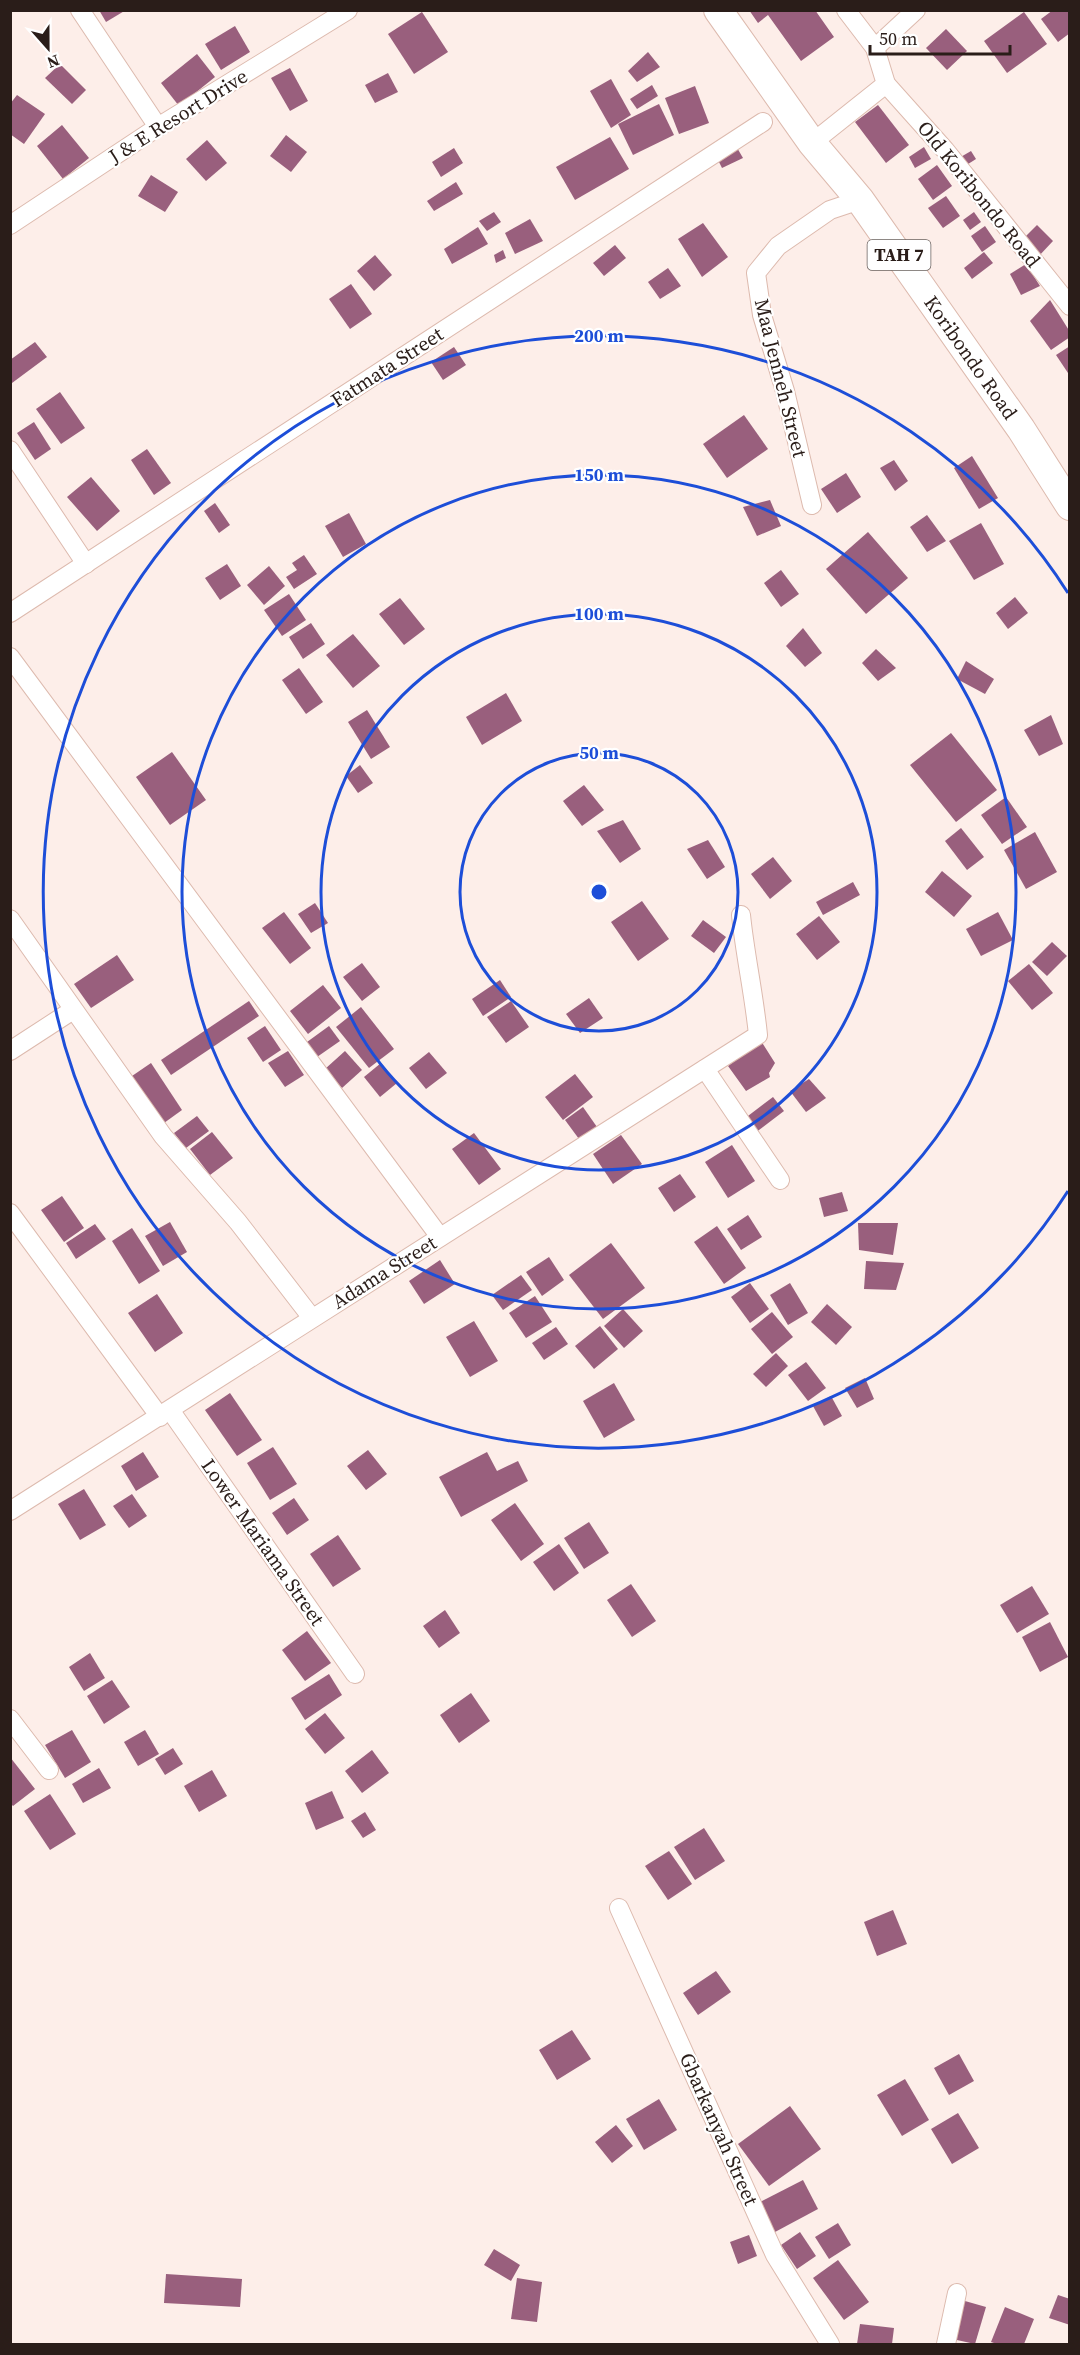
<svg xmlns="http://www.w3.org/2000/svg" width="1080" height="2355" font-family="'Source Serif 4',serif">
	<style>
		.building { fill: #995f7d }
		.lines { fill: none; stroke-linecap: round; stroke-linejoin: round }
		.minor-casing { stroke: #ddbaae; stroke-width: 20 }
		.trunk-casing { stroke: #ddbaae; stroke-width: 30 }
		.minor { stroke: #fff; stroke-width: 18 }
		.trunk { stroke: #fff; stroke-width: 28 }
		.ring { fill: none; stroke: #1d4ed8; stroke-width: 3 }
		.labels { text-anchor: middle; stroke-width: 4.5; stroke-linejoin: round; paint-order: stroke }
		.shield { fill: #fff; stroke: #6a615e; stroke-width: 1.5 }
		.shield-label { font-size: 18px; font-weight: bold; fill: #2a1d19 }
		.street-label { font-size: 20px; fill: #2a1d19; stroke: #fff }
		.centre { fill: #1d4ed8; stroke: #fff; stroke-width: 3 }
		.ring-label { font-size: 18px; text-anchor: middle; font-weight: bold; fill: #1d4ed8; stroke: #fff; stroke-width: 4.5; stroke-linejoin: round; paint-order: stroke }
	</style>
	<rect width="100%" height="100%" fill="#fdeee9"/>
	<g class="building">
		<path d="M99 10H126L106 22Z"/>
		<path d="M749 10H815L834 37 801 61 768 15 758 23Z"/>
		<path d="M1053 10H1070V33L1058 42 1041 19Z"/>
		<path d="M422 12 448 52 414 74 388 34Z"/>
		<path d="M1024 12 1047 44 1007 73 984 41Z"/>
		<path d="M235 26 250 52 221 70 205 44Z"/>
		<path d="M946 29 967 51 947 70 926 48Z"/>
		<path d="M648 52 660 67 637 82 628 71Z"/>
		<path d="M197 54 215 77 179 106 161 83Z"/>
		<path d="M60 64 86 90 72 104 45 78Z"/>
		<path d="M290 68 308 101 290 111 271 78Z"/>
		<path d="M388 73 398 92 375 103 365 85Z"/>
		<path d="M611 79 631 115 611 128 590 91Z"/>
		<path d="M652 85 658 96 637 109 630 99Z"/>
		<path d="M695 86 709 123 679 134 665 98Z"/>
		<path d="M17 95 45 114 24 144 10 134V104Z"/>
		<path d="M659 104 674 135 633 155 618 124Z"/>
		<path d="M878 105 909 145 886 163 855 122Z"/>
		<path d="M62 125 89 158 63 179 37 146Z"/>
		<path d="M286 135 307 152 291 172 270 156Z"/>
		<path d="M610 137 629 169 575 200 556 167Z"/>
		<path d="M207 140 227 163 206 181 186 159Z"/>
		<path d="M736 146 743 158 722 168 716 156Z"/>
		<path d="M924 147 931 159 915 168 909 157Z"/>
		<path d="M454 148 463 163 441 177 432 162Z"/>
		<path d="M971 151 976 159 965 166 959 158Z"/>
		<path d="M937 165 952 186 933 200 918 179Z"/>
		<path d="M151 175 178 192 165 212 138 196Z"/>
		<path d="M456 182 463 194 434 211 427 201Z"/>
		<path d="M946 196 960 216 943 228 928 208Z"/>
		<path d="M494 212 501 222 487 231 479 221Z"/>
		<path d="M974 212 981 222 970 230 963 220Z"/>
		<path d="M530 219 543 241 515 254 505 233Z"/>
		<path d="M703 223 728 257 702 277 678 239Z"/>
		<path d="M1037 225 1053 241 1038 257 1021 241Z"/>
		<path d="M985 226 996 242 982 252 971 236Z"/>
		<path d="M478 227 488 244 452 264 444 249Z"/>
		<path d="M615 245 626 258 604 276 593 263Z"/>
		<path d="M503 250 506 258 496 263 494 255Z"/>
		<path d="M984 252 993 263 972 279 964 268Z"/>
		<path d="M375 255 392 275 374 291 357 271Z"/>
		<path d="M1026 264 1040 286 1021 295 1010 274Z"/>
		<path d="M668 268 681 286 660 299 648 282Z"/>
		<path d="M351 284 372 314 350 329 329 299Z"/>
		<path d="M1050 300 1070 332V337L1051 350 1030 321Z"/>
		<path d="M35 342 47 357 12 383 10 360Z"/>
		<path d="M1070 346V376L1056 355Z"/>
		<path d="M454 347 466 365 443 380 431 362Z"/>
		<path d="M60 392 85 428 61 444 36 409Z"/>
		<path d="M744 415 768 449 727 478 703 444Z"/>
		<path d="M34 422 51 449 35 460 17 433Z"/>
		<path d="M147 449 171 483 154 495 131 460Z"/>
		<path d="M972 456 998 498 979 509 954 468Z"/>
		<path d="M894 460 908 481 895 491 880 468Z"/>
		<path d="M846 473 861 497 837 513 821 489Z"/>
		<path d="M91 477 120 511 97 531 67 497Z"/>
		<path d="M770 500 781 526 757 536 743 507Z"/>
		<path d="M215 503 230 525 219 533 204 511Z"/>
		<path d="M349 513 366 544 343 557 325 526Z"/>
		<path d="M927 515 946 541 927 552 910 527Z"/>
		<path d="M981 523 1004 564 974 580 949 541Z"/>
		<path d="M868 532 908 578 866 614 826 569Z"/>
		<path d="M304 555 317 574 294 589 286 577 297 570 292 563Z"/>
		<path d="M227 564 241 586 220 600 205 578Z"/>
		<path d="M269 566 285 586 264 605 247 585Z"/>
		<path d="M781 570 799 594 781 607 764 583Z"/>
		<path d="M289 594 306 620 282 636 264 610Z"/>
		<path d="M1015 597 1028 613 1008 629 996 613Z"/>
		<path d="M400 598 425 629 404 645 379 614Z"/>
		<path d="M311 623 325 644 303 659 289 637Z"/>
		<path d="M803 628 822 653 805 667 786 646Z"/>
		<path d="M353 634 380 666 353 688 326 655Z"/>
		<path d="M876 649 896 668 878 681 862 663Z"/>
		<path d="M966 661 994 679 985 694 957 679Z"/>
		<path d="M299 668 323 702 306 714 282 680Z"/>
		<path d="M506 693 522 721 482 745 466 717Z"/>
		<path d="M367 710 390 747 371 759 348 722Z"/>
		<path d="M1051 715 1063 744 1039 756 1024 730Z"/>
		<path d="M951 733 997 790 956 822 910 765Z"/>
		<path d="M172 752 206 800 170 825 136 777Z"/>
		<path d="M360 765 373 783 358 793 346 776Z"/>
		<path d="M584 785 604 810 582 826 563 801Z"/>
		<path d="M1006 797 1027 827 1002 844 981 815Z"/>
		<path d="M623 820 641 849 620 863 597 831Z"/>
		<path d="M961 828 984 857 967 870 945 841Z"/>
		<path d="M1035 832 1057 872 1026 889 1004 850Z"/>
		<path d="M708 840 725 867 707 879 687 849Z"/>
		<path d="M773 857 792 881 770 899 751 874Z"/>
		<path d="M942 871 972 896 954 917 925 892Z"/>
		<path d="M853 882 860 895 823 915 816 902Z"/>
		<path d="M642 901 669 939 638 961 611 922Z"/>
		<path d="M315 903 328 923 311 933 298 914Z"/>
		<path d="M284 912 311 948 290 964 262 928Z"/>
		<path d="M998 912 1013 940 981 956 966 929Z"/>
		<path d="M819 916 840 942 817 960 796 934Z"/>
		<path d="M703 920 726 937 714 953 691 936Z"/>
		<path d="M1052 942 1067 956 1047 976 1032 962Z"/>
		<path d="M117 955 134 980 91 1008 74 984Z"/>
		<path d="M362 963 380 987 362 1001 343 977Z"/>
		<path d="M1029 964 1053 993 1032 1010 1008 981Z"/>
		<path d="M500 980 511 997 483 1016 472 999Z"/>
		<path d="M323 985 341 1008 308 1034 290 1011Z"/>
		<path d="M589 998 603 1018 580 1033 566 1014Z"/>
		<path d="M249 1001 259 1016 171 1075 161 1060Z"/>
		<path d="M511 1001 529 1027 506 1043 487 1017Z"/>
		<path d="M361 1007 394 1049 369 1068 336 1027Z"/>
		<path d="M265 1026 281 1050 263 1062 247 1038Z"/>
		<path d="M329 1026 340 1041 317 1057 307 1042Z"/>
		<path d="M761 1041 775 1063 769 1073 770 1077 746 1091 728 1066Z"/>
		<path d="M288 1051 304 1075 285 1087 268 1063Z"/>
		<path d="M345 1051 362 1070 342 1088 325 1069Z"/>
		<path d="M429 1052 447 1073 426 1089 409 1068Z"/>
		<path d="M151 1063 182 1110 164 1123 132 1076Z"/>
		<path d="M381 1063 397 1083 380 1097 364 1077Z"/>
		<path d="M575 1074 593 1097 563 1120 545 1097Z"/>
		<path d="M809 1079 826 1098 806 1112 790 1091Z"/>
		<path d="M773 1097 784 1111 755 1133 744 1119Z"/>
		<path d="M583 1107 597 1127 579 1139 565 1120Z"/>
		<path d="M197 1116 209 1131 186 1148 174 1133Z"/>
		<path d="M212 1132 233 1158 210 1175 190 1149Z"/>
		<path d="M474 1133 501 1169 479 1185 452 1149Z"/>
		<path d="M621 1135 642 1164 613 1184 593 1154Z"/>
		<path d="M732 1145 755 1181 728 1198 705 1162Z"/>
		<path d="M680 1174 696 1197 674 1212 658 1188Z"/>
		<path d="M842 1192 848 1211 824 1217 819 1198Z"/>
		<path d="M62 1196 84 1228 64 1242 41 1210Z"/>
		<path d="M748 1215 762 1237 741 1250 727 1229Z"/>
		<path d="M170 1222 187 1252 163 1266 145 1236Z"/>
		<path d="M858 1223H898L893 1255 859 1250Z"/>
		<path d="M95 1224 106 1239 76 1259 66 1243Z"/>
		<path d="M717 1226 746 1268 724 1284 694 1242Z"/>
		<path d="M132 1228 160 1271 139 1284 112 1241Z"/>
		<path d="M611 1243 645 1288 603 1319 569 1275Z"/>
		<path d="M549 1257 564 1280 542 1296 526 1272Z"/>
		<path d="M440 1260 455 1284 424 1304 409 1281Z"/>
		<path d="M866 1261 904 1263 896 1290 864 1289Z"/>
		<path d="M521 1275 532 1290 503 1310 492 1295Z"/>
		<path d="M750 1283 769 1309 750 1323 731 1297Z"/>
		<path d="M790 1283 808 1313 788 1325 770 1295Z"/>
		<path d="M157 1294 183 1333 155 1352 128 1313Z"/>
		<path d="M535 1296 552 1322 526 1338 509 1313Z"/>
		<path d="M827 1304 852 1327 836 1345 811 1322Z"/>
		<path d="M623 1309 643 1331 624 1348 604 1326Z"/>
		<path d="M772 1312 793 1337 772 1354 751 1329Z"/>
		<path d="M474 1321 498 1361 470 1377 446 1337Z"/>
		<path d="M600 1326 618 1349 594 1369 575 1346Z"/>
		<path d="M556 1327 568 1344 544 1360 532 1343Z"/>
		<path d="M776 1353 788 1366 766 1387 753 1374Z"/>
		<path d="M806 1362 826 1388 808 1401 788 1375Z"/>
		<path d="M865 1378 874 1399 857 1408 845 1388Z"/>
		<path d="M614 1383 635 1420 604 1438 583 1401Z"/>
		<path d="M230 1393 262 1440 237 1456 205 1410Z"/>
		<path d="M831 1396 842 1416 824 1426 813 1406Z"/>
		<path d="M273 1447 297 1484 270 1500 247 1463Z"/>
		<path d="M368 1450 387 1474 366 1490 347 1466Z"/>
		<path d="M143 1452 159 1477 136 1491 121 1466Z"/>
		<path d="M487 1452 497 1471 518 1461 528 1481 461 1517 439 1477Z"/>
		<path d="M84 1489 106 1525 80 1540 58 1504Z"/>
		<path d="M132 1494 147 1516 129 1528 113 1506Z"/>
		<path d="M294 1498 309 1520 287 1535 272 1513Z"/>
		<path d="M515 1503 544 1544 521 1561 491 1520Z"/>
		<path d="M589 1522 609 1553 584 1569 564 1538Z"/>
		<path d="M338 1535 361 1569 333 1587 310 1554Z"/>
		<path d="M559 1544 579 1573 554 1591 533 1562Z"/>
		<path d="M631 1584 656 1621 632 1637 607 1600Z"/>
		<path d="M1032 1586 1049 1614 1017 1633 1000 1605Z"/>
		<path d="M445 1610 460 1633 439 1648 423 1626Z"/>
		<path d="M1050 1622 1068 1657 1040 1672 1022 1637Z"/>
		<path d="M307 1631 331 1663 305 1681 282 1650Z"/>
		<path d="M90 1653 105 1678 84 1691 69 1667Z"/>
		<path d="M329 1674 342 1695 305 1720 291 1698Z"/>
		<path d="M112 1680 130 1707 104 1724 87 1696Z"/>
		<path d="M471 1693 490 1721 459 1743 440 1715Z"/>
		<path d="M325 1713 345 1738 325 1754 305 1729Z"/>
		<path d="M72 1730 91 1762 65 1778 45 1745Z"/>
		<path d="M145 1730 159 1754 138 1766 124 1742Z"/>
		<path d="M173 1748 183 1764 165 1775 155 1759Z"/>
		<path d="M372 1750 389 1773 362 1793 345 1771Z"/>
		<path d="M10 1757 35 1789 13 1806 10 1803Z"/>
		<path d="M99 1768 111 1788 83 1803 72 1784Z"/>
		<path d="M212 1770 227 1796 199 1812 184 1786Z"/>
		<path d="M332 1791 344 1818 316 1830 305 1803Z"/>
		<path d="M50 1794 76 1834 50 1850 24 1811Z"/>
		<path d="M365 1812 376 1830 363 1838 351 1821Z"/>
		<path d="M704 1828 725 1861 695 1880 674 1847Z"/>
		<path d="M669 1851 692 1884 668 1900 645 1866Z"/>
		<path d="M893 1910 907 1944 877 1956 864 1922Z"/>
		<path d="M716 1971 731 1992 698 2015 683 1993Z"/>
		<path d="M572 2030 591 2059 557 2080 539 2050Z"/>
		<path d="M959 2054 974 2081 949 2095 934 2068Z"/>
		<path d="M905 2079 929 2120 902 2136 877 2095Z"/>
		<path d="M659 2099 677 2130 644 2150 626 2119Z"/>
		<path d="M790 2106 821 2149 769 2186 738 2144Z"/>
		<path d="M958 2113 979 2148 952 2164 931 2129Z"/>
		<path d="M616 2125 633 2146 612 2163 595 2142Z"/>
		<path d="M803 2180 818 2209 775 2232 760 2202Z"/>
		<path d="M838 2223 851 2245 829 2259 815 2237Z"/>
		<path d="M800 2232 816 2256 797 2269 781 2245Z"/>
		<path d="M749 2235 757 2256 738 2264 730 2242Z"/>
		<path d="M494 2249 520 2265 511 2281 484 2265Z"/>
		<path d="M838 2260 869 2302 844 2320 813 2278Z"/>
		<path d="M166 2274 242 2279 240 2307 164 2303Z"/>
		<path d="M517 2278 542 2282 537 2322 511 2319Z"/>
		<path d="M1058 2295 1070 2299V2325L1049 2318Z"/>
		<path d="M958 2299 986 2307 975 2344 948 2338Z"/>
		<path d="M1005 2307 1034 2319 1024 2344H997L991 2342Z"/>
		<path d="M860 2324 894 2328 892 2344H857Z"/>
	</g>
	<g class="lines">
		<g class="minor-casing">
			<g id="minor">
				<path d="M80 10 158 127"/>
				<path d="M875 48 916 10"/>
				<path d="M886 84 945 150 1070 306"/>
				<path d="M812 143 886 84 875 48 846 10"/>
				<path d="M10 225 158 127 348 10"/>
				<path d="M10 450 86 564"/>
				<path d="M812 505 785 391 762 315 756 273 778 246 830 210 860 200"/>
				<path d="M10 613 763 122"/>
				<path d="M10 657 440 1237"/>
				<path d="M10 919 163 1136 238 1222 312 1318"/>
				<path d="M10 1051 73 1010"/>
				<path d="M705 1069 780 1180"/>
				<path d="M10 1213 160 1417"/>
				<path d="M170 1410 355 1674"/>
				<path d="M10 1511 758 1035C754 994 745 955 741 915"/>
				<path d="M10 1719 49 1770"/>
				<path d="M619 1908 775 2255 830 2344"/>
				<path d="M946 2344 957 2293"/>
			</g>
		</g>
		<g class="trunk-casing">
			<g id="trunk">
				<path id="s1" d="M718 10 812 143 860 200 1021 429 1070 506"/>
			</g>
		</g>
		<use href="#minor" class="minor"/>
		<use href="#trunk" class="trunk"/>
	</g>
	<g class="ring">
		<circle cx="599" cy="892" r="139"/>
		<circle cx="599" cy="892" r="278"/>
		<circle cx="599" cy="892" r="417"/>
		<path d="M1068 1191A556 556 0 1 1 1068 593"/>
	</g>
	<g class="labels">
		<rect class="shield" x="867.5" y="240" width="63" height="30" rx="4.5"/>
		<g class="shield-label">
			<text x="899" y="261">TAH 7</text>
		</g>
		<g class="street-label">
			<text transform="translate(178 116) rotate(-32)" y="7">J &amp; E Resort Drive</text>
			<text transform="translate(979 194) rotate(51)" y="7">Old Koribondo Road</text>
			<text dy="7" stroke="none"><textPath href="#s1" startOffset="430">Koribondo Road</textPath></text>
			<text transform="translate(387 367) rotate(-33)" y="7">Fatmata Street</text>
			<text transform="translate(781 378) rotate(76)" y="7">Maa Jenneh Street</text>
			<text transform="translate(384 1272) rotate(-32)" y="7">Adama Street</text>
			<text transform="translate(263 1542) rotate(55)" y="7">Lower Mariama Street</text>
			<text transform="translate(719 2129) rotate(66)" y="7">Gbarkanyah Street</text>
		</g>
	</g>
	<circle cx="599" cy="892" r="9" class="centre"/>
	<g class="ring-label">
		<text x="599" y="342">200 m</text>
		<text x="599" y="481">150 m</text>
		<text x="599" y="620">100 m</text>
		<text x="599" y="759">50 m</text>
	</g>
	<rect width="1080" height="2355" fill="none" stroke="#2a1d19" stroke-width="24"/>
	<g transform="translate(48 48) rotate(159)" stroke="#ffffff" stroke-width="4.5" paint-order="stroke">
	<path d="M0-4.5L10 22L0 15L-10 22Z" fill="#2a1d19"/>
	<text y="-9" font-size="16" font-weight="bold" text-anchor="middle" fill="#2a1d19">N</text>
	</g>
	<path d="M870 45v9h140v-9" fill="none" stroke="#2a1d19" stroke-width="3"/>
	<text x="879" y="45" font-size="18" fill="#2a1d19" stroke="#ffffff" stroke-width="4.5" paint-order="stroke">50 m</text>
</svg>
